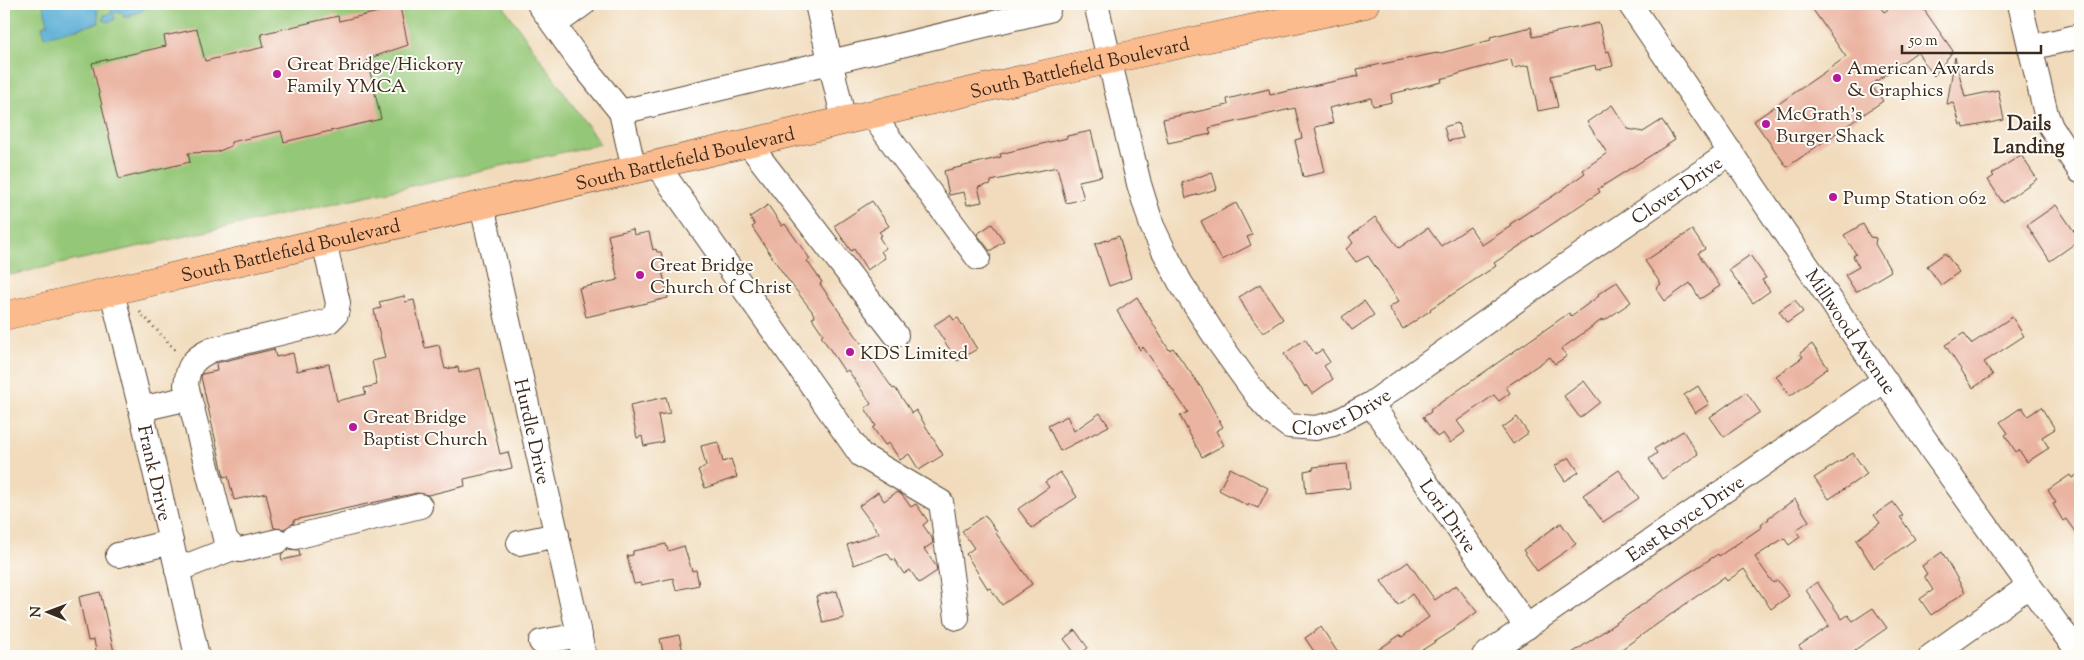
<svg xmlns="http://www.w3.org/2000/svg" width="2084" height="660" font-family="'Sorts Mill Goudy',serif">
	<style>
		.green { fill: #94c777; stroke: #68784a }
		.water { fill: #5cafd7; stroke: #4c6c7a }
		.building { fill: #ebb4a1 }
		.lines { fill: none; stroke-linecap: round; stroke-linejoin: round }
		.minor-casing { stroke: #564536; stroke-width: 26 }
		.major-casing { stroke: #564536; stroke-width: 29 }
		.path { stroke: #564536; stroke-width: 3; stroke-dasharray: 1 4; stroke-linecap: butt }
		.minor { stroke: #fff; stroke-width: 24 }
		.major { stroke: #fbbb8d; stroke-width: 28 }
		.poi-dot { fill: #b5179e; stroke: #fdfcf7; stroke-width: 2 }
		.labels { text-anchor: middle; stroke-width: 4; stroke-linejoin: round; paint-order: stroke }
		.poi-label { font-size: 19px; fill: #3b2a1e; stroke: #fdfcf7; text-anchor: start }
		.street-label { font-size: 19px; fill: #3b2a1e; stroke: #fdfcf7 }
		.neighbourhood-label { font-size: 20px; font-weight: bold; fill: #3b2a1e; stroke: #fdfcf7 }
	</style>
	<rect width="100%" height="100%" fill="#fdfcf7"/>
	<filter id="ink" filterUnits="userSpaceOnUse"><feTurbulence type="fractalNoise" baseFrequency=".02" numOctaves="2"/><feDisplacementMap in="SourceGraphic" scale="10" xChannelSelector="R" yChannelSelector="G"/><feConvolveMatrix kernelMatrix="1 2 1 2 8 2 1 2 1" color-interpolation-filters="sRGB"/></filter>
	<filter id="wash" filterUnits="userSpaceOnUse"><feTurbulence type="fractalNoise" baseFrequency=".0096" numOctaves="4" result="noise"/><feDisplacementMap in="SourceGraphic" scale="20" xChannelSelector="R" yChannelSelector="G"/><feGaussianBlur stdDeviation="1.12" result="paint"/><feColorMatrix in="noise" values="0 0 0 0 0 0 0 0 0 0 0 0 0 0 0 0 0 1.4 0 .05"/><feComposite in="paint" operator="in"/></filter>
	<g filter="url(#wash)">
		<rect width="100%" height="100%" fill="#f1dbbc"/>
		<path class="green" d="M4 4H502L600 144 10 275 4 248Z"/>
		<path class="water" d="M43 4H145V8L138 13 130 14 131 17H123L124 14 122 12H115L113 15 115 17 114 20 107 22 103 19 104 15 110 14 112 10 107 5 99 7 97 10 99 23 45 37 42 26 48 24Z"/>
		<g id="blocks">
			<g class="building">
				<path d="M1809 4H1878L1884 12 1896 4H1920L1953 51 1934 76 1917 52 1871 85 1883 101 1787 167 1754 121 1846 57Z"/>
				<path d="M400 7 408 45 367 59 381 119 284 142 281 131 231 142V146L217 152 188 153 190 162 119 179 92 63 166 46 164 36 197 29 205 61 264 47 261 34 338 16 339 21Z"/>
				<path d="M1599 23 1606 52 1609 51 1613 66 1596 70 1595 65 1551 76 1558 107 1538 111 1529 65 1513 68 1511 59 1441 79 1442 82 1391 94 1392 102 1373 106 1371 98 1329 108 1333 123 1315 127 1325 172 1303 177 1295 140 1302 138 1295 108 1209 128 1211 134 1168 143 1163 119 1228 105 1227 99 1269 89 1270 95 1359 76 1357 69 1437 53V54L1491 40 1490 37 1531 27 1533 37Z"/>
				<path d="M1955 57 1965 97 1998 90 2004 120 1964 128 1963 124 1960 125 1954 103 1947 104Z"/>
				<path d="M1612 105 1628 129 1643 132 1662 120 1675 140 1598 189 1600 192 1494 263 1496 266 1430 309 1431 310 1403 329 1389 308 1399 301 1368 256 1356 262 1346 249 1353 243 1349 237 1375 217 1399 248 1428 228 1441 246 1470 227 1482 245 1511 226 1510 224 1559 192 1585 173 1583 170 1607 153 1587 122Z"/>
				<path d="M1458 123 1463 138 1448 141 1444 127Z"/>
				<path d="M1091 131 1102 176 1079 181 1084 199 1066 203 1057 167 991 181V184L978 187 982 202 967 205 964 192 949 195 944 171 1001 157 1000 154 1067 138V136Z"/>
				<path d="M2021 155 2037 179 2003 203 1988 180 1994 176 1992 174Z"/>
				<path d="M1212 172 1217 189 1186 198 1182 183Z"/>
				<path d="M872 201 889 226 879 232 882 235 879 237 886 248 881 251 885 258 867 270 854 249 851 251 834 226Z"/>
				<path d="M1236 203 1252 235 1247 237 1251 245 1222 260 1217 251H1216L1201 221Z"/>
				<path d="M768 205 782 226 785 224 810 259 807 261 822 282 820 284 893 389 895 388 912 413 916 410 943 455 919 470 909 454 900 460 889 443 885 445 873 428 876 426 865 408 871 404 848 370 845 372 821 336 823 334 812 318 815 317 812 311 785 276 752 227 755 225 750 217Z"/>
				<path d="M2056 205 2080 240 2050 261 2027 225Z"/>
				<path d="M992 224 1004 241 990 251 977 234Z"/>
				<path d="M1863 224 1870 237 1876 238 1875 244 1891 271 1856 292 1845 275 1859 267 1853 256 1856 254 1844 235Z"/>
				<path d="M633 229 634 235 649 232 653 250 656 249 657 252H661L665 270H662L668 298 586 317 579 288 618 280 608 235Z"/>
				<path d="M1692 230 1705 249 1698 253 1720 286 1700 299 1690 283 1665 301 1656 288 1661 284 1645 261Z"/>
				<path d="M1119 236 1131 278 1109 286 1095 244Z"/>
				<path d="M1945 253 1959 272 1941 285 1927 266Z"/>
				<path d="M1750 255 1766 278 1762 280 1770 291 1753 303 1729 270Z"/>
				<path d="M1617 282 1631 302 1604 321 1603 319 1561 349 1567 356 1555 364 1550 357 1506 387 1510 393 1499 401 1494 395 1457 421 1465 432 1450 443 1443 433 1437 437 1423 417 1431 412 1430 410 1569 313 1571 316 1599 296 1598 294Z"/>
				<path d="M1260 284 1283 319 1263 333 1246 310 1239 297Z"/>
				<path d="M404 296 405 302 414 300 425 348 439 345 445 369 458 367 459 373 480 368 500 454 508 452 512 468 464 479 465 486 428 495 417 493 294 520V523L284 529 274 528 266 493 234 500 228 476 224 477 201 377 202 374 217 371 216 363 274 349 276 357 293 353 297 371 329 364 337 401 366 394 364 388 377 385 372 361 385 358 374 310 381 308 379 302Z"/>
				<path d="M1137 297 1169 350 1173 348 1202 389 1223 427 1216 431 1224 445 1202 457 1180 416 1188 412 1143 347 1140 350 1117 311Z"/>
				<path d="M1795 300 1803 312 1787 323 1779 311Z"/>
				<path d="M1364 301 1374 315 1352 330 1342 317Z"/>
				<path d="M950 315 954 320 958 318 977 349 957 361 934 325Z"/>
				<path d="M2012 317 2024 336 1984 362 1993 375 1973 388 1945 345 1964 333 1971 344Z"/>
				<path d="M1305 339 1315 354 1322 350 1330 362 1324 366 1333 379 1312 394 1306 385 1305 387 1284 354Z"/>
				<path d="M1812 344 1828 368 1790 396 1776 376 1803 357 1800 353Z"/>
				<path d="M1584 381 1600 402 1580 418 1564 396Z"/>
				<path d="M1698 386 1709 404 1695 413 1684 395Z"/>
				<path d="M1746 392 1760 412 1724 437 1710 417Z"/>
				<path d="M666 397 670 413 658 415 663 442 644 446 642 436 637 438 630 405Z"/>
				<path d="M2022 407 2028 416 2041 407 2055 429 2042 437 2049 448 2027 462 2019 450 2016 452 2005 435 2008 433 2000 422Z"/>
				<path d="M1100 413 1109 426 1060 451 1048 426 1067 416 1074 431Z"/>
				<path d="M1517 417 1528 433 1513 444 1502 428Z"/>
				<path d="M1683 431 1698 454 1662 479 1649 459 1657 453 1654 449Z"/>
				<path d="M718 442 723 462 731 459 737 477 705 488 698 470 706 466 701 446Z"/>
				<path d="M1853 453 1867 474 1829 499 1814 478Z"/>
				<path d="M1569 457 1579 472 1565 481 1555 466Z"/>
				<path d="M1347 464 1350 488 1306 493 1304 471 1314 469 1313 467Z"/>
				<path d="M1230 468 1268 488 1258 508 1249 504 1248 506 1219 490Z"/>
				<path d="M1619 470 1639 498 1603 522 1583 495Z"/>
				<path d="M1060 472 1077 497 1032 528 1018 509 1049 487 1045 482Z"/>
				<path d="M2080 473V539L2066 519 2063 521 2053 504 2056 503 2048 490 2070 475 2072 478Z"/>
				<path d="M878 492 884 501 897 492 902 495 911 507 916 504 928 521 923 525 932 538 933 543 924 549 936 566 937 571 919 583 910 570 904 574 894 559 892 560 887 553 854 565 847 545 879 533 859 506Z"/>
				<path d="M1795 499 1809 521 1796 530 1800 537 1789 545 1784 538 1755 557 1773 583 1777 580 1789 596 1771 609 1744 569 1727 581 1724 577 1612 656H1568L1684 576 1718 554 1719 556 1762 527 1761 525 1769 519 1768 518Z"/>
				<path d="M1893 502 1903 516 1900 517 1915 539 1874 568 1856 540 1880 523 1874 515Z"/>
				<path d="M985 515 997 532 996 533 1032 584 1002 605 990 588 988 589 966 554 974 548 962 531Z"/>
				<path d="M1561 523 1576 544 1537 571 1523 550Z"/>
				<path d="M666 544 668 551 684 546 692 571 696 570 699 585 676 590 673 578 641 585 640 583 634 584 627 556 633 555V551Z"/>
				<path d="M289 549 299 550 300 556 282 560 281 555Z"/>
				<path d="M1942 552 1965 592 1931 615 1920 599 1933 590 1924 576 1927 574 1922 566Z"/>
				<path d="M1408 562 1435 600 1456 585 1477 612 1454 628 1455 629 1413 656H1369L1400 635 1402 637 1429 617 1412 594 1398 605 1381 581Z"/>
				<path d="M1817 582 1842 619 1848 615 1853 621 1873 608 1887 628 1846 656H1806L1799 646 1829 626 1806 590Z"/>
				<path d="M837 591 844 618 823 623 816 596Z"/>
				<path d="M100 592 115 656H97L94 640 88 641 79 597Z"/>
				<path d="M1321 627 1327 636 1340 656H1317L1305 638Z"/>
				<path d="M1075 630 1088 648 1077 656 1064 639Z"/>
				<path d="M679 635 684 656H664L660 639Z"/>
			</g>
		</g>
	</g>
	<g filter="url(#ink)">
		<use href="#blocks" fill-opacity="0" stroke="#564536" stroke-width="1"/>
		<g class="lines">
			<g class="minor-casing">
				<g id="minor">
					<path d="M539 4 579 60 621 112 634 170"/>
					<path d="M817 4 844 121"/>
					<path id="s1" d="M1096 4 1139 184 1152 226 1163 249 1180 282 1220 344 1261 401 1272 413 1289 426 1315 428 1333 424 1371 404 1559 270 1731 152"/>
					<path id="s2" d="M1630 4 1934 453 2059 627 2080 653"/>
					<path d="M2020 4 2046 114 2051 127 2080 171"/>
					<path d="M554 25 583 4"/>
					<path d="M2030 48 2080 36"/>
					<path d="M621 112 1048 10 1047 4"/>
					<path d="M872 115 978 258"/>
					<path d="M748 143 896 335"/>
					<path d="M657 165 861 455 941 502 957 618"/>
					<path id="s3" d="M482 206 584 656"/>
					<path id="s4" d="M112 292 139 401 197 656"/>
					<path id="s5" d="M1371 404 1527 627"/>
					<path d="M141 409 189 398"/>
					<path d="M295 537 420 506"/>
					<path d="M278 541 240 550 233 548 225 538 186 385C188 365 193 359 211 350L329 321 336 314 338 303 324 242"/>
					<path d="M519 543 557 535"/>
					<path d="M118 555 171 542"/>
					<path d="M177 570 233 548"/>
					<path d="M541 642 580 635"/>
					<path id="s6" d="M1484 656 1885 380"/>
					<path d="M1931 656 2029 586"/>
				</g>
			</g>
			<g class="major-casing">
				<g id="major">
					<path id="s7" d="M4 316 1071 68 1365 4"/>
				</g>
			</g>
			<path class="path" d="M140 312 176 351"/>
			<use href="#minor" class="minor"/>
			<use href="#major" class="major"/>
		</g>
	</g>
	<g class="poi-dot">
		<circle cx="277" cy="74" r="5"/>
		<circle cx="1837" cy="78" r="5"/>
		<circle cx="1766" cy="124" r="5"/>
		<circle cx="1833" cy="197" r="5"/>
		<circle cx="640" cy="275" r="5"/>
		<circle cx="850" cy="352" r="5"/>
		<circle cx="353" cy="427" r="5"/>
	</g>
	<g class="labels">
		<g class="poi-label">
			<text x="287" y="70">Great Bridge/Hickory<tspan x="287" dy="22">Family YMCA</tspan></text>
			<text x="1847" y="74">American Awards<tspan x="1847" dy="22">&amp; Graphics</tspan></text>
			<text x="1776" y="120">McGrath's<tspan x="1776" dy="22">Burger Shack</tspan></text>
			<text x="1843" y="204">Pump Station 062</text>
			<text x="650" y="271">Great Bridge<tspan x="650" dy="22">Church of Christ</tspan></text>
			<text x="860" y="359">KDS Limited</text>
			<text x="363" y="423">Great Bridge<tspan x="363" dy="22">Baptist Church</tspan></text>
		</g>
		<g class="street-label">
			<text dy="7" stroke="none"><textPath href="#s7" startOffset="1104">South Battlefield Boulevard</textPath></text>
			<text dy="7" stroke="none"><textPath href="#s7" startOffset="699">South Battlefield Boulevard</textPath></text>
			<text dy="7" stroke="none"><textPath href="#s1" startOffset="934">Clover Drive</textPath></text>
			<text dy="7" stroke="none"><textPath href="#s7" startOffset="294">South Battlefield Boulevard</textPath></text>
			<text dy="7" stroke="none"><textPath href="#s2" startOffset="395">Millwood Avenue</textPath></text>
			<text dy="7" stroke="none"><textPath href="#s1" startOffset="529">Clover Drive</textPath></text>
			<text dy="7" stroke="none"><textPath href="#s3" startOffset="231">Hurdle Drive</textPath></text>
			<text dy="7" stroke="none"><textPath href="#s4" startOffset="186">Frank Drive</textPath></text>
			<text dy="7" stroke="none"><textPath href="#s5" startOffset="136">Lori Drive</textPath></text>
			<text dy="7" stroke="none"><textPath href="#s6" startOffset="244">East Royce Drive</textPath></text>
		</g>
		<g class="neighbourhood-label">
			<text x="2029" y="130">Dails<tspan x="2029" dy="23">Landing</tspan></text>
		</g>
	</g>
	<rect width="2084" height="660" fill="none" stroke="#fdfcf7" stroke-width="20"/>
	<g transform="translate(48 612) rotate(271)" stroke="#fdfcf7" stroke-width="4" paint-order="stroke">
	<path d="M0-4L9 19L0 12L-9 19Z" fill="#3b2a1e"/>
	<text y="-8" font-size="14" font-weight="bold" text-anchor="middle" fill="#3b2a1e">N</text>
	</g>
	<path d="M1902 45v8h139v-8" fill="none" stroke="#3b2a1e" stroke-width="2.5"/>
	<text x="1909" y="45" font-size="15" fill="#3b2a1e" stroke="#fdfcf7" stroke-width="4" paint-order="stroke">50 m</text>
</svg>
